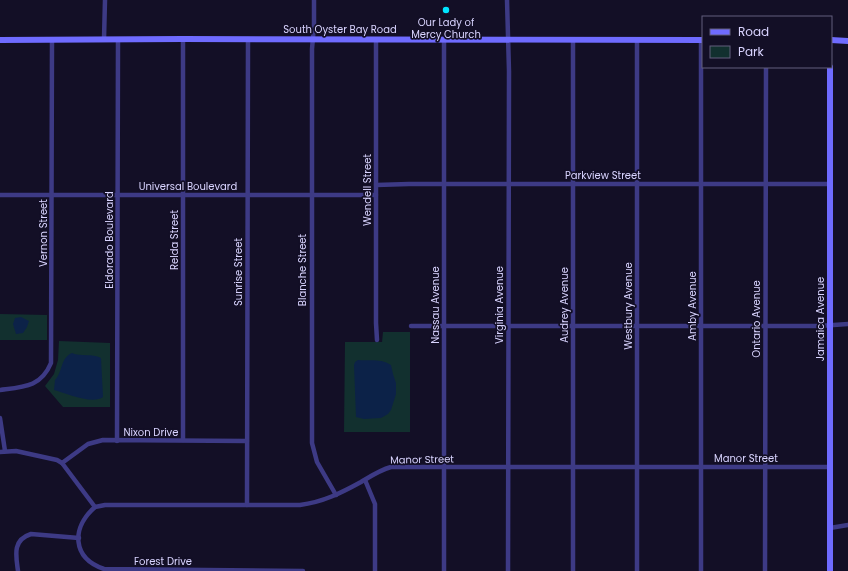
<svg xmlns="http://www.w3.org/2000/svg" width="848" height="571" font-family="Poppins,sans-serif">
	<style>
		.green { fill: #12302f }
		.water { fill: #0c2248 }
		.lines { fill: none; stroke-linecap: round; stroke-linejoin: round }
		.street { stroke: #3d3a85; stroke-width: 4.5 }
		.secondary { stroke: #6f6bff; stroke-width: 6 }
		.poi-dot { fill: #00e5ff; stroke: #130f26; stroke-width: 1.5 }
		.labels { text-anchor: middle; stroke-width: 3.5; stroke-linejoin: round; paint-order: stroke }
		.poi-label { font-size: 10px; fill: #d9d4ff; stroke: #130f26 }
		.street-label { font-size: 10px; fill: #d9d4ff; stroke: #130f26 }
	</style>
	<rect width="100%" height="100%" fill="#130f26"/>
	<g class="green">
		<path d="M0 314 47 315V340H0Z"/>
		<path d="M383 332H410V432H344L345 342H382Z"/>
		<path d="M59 341 110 343V407H63L45 386 54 374 58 360Z"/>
	</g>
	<g class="water">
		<path d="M21 317 29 321 27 327 23 333 16 334 13 324 15 318Z"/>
		<path d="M72 353C81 357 92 353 101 358L103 397C93 405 65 393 54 390L55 380C63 372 60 358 72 353Z"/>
		<path d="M358 360C370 361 381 358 391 365L393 374 396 383V394L391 410 388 414 381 418 364 419 356 417 354 365 355 362Z"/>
	</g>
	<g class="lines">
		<g class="street">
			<path d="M314 0V26L312 49V443L317 462 336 495"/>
			<path d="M507 0 509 71 508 571"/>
			<path d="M104 39 105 0"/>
			<path d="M376 40V323L377 340"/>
			<path d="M376 185 409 184H830"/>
			<path d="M0 195H376"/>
			<path d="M411 326H819L848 324"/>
			<path d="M0 390C24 387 41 387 51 363L52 40"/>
			<path d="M0 418 5 451"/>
			<path d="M183 440V39"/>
			<path d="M117 441 118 40"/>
			<path d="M0 452 16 451 57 460 62 463 95 507 105 505H300C323 502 341 493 361 482 371 476 380 470 391 467H830"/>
			<path d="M62 463 88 444 103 440 247 441"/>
			<path d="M365 480 375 504V571"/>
			<path d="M247 505 248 39"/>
			<path d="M95 507C71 528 72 558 104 569L303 571"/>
			<path d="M830 528 848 525"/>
			<path d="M18 571C16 556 12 540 31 534L79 538"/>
			<path d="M444 571V40"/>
			<path d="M573 571V40"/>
			<path d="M637 571V40"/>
			<path d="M701 571V40"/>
			<path d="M765 571 766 67"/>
		</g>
		<g class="secondary">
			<path d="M0 40 183 39 703 40"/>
			<path d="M831 40 848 41"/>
			<path d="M830 571V67"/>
		</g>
	</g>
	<circle class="poi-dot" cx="446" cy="10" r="4"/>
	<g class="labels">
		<g class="poi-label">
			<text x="446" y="26">Our Lady of<tspan x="446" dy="12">Mercy Church</tspan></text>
		</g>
		<g class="street-label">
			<text x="340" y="33">South Oyster Bay Road</text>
			<text x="603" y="179">Parkview Street</text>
			<text x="188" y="190">Universal Boulevard</text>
			<text transform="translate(367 190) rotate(-90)" y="4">Wendell Street</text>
			<text transform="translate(43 233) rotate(-90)" y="4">Vernon Street</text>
			<text transform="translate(109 240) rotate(-90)" y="4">Eldorado Boulevard</text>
			<text transform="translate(174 240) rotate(-90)" y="4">Relda Street</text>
			<text transform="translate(302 270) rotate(-90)" y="4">Blanche Street</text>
			<text transform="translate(238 272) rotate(-90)" y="4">Sunrise Street</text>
			<text transform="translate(435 305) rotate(-90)" y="4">Nassau Avenue</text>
			<text transform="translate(499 305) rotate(-90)" y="4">Virginia Avenue</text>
			<text transform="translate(564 305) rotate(-90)" y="4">Audrey Avenue</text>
			<text transform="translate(628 306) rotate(-90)" y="4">Westbury Avenue</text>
			<text transform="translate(692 306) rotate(-90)" y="4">Amby Avenue</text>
			<text transform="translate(756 319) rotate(-90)" y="4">Ontario Avenue</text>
			<text transform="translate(820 319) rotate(-90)" y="4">Jamaica Avenue</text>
			<text x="151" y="436">Nixon Drive</text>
			<text x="746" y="462">Manor Street</text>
			<text transform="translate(422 459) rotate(-1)" y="4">Manor Street</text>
			<text x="163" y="565">Forest Drive</text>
		</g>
	</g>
	<rect x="702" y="16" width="130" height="52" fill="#130f26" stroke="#625e7d"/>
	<rect x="710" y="29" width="20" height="6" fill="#6f6bff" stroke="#625e7d"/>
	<text x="738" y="36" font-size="12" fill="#d9d4ff">Road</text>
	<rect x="710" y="46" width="20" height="12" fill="#12302f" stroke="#625e7d"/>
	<text x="738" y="56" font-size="12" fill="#d9d4ff">Park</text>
</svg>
